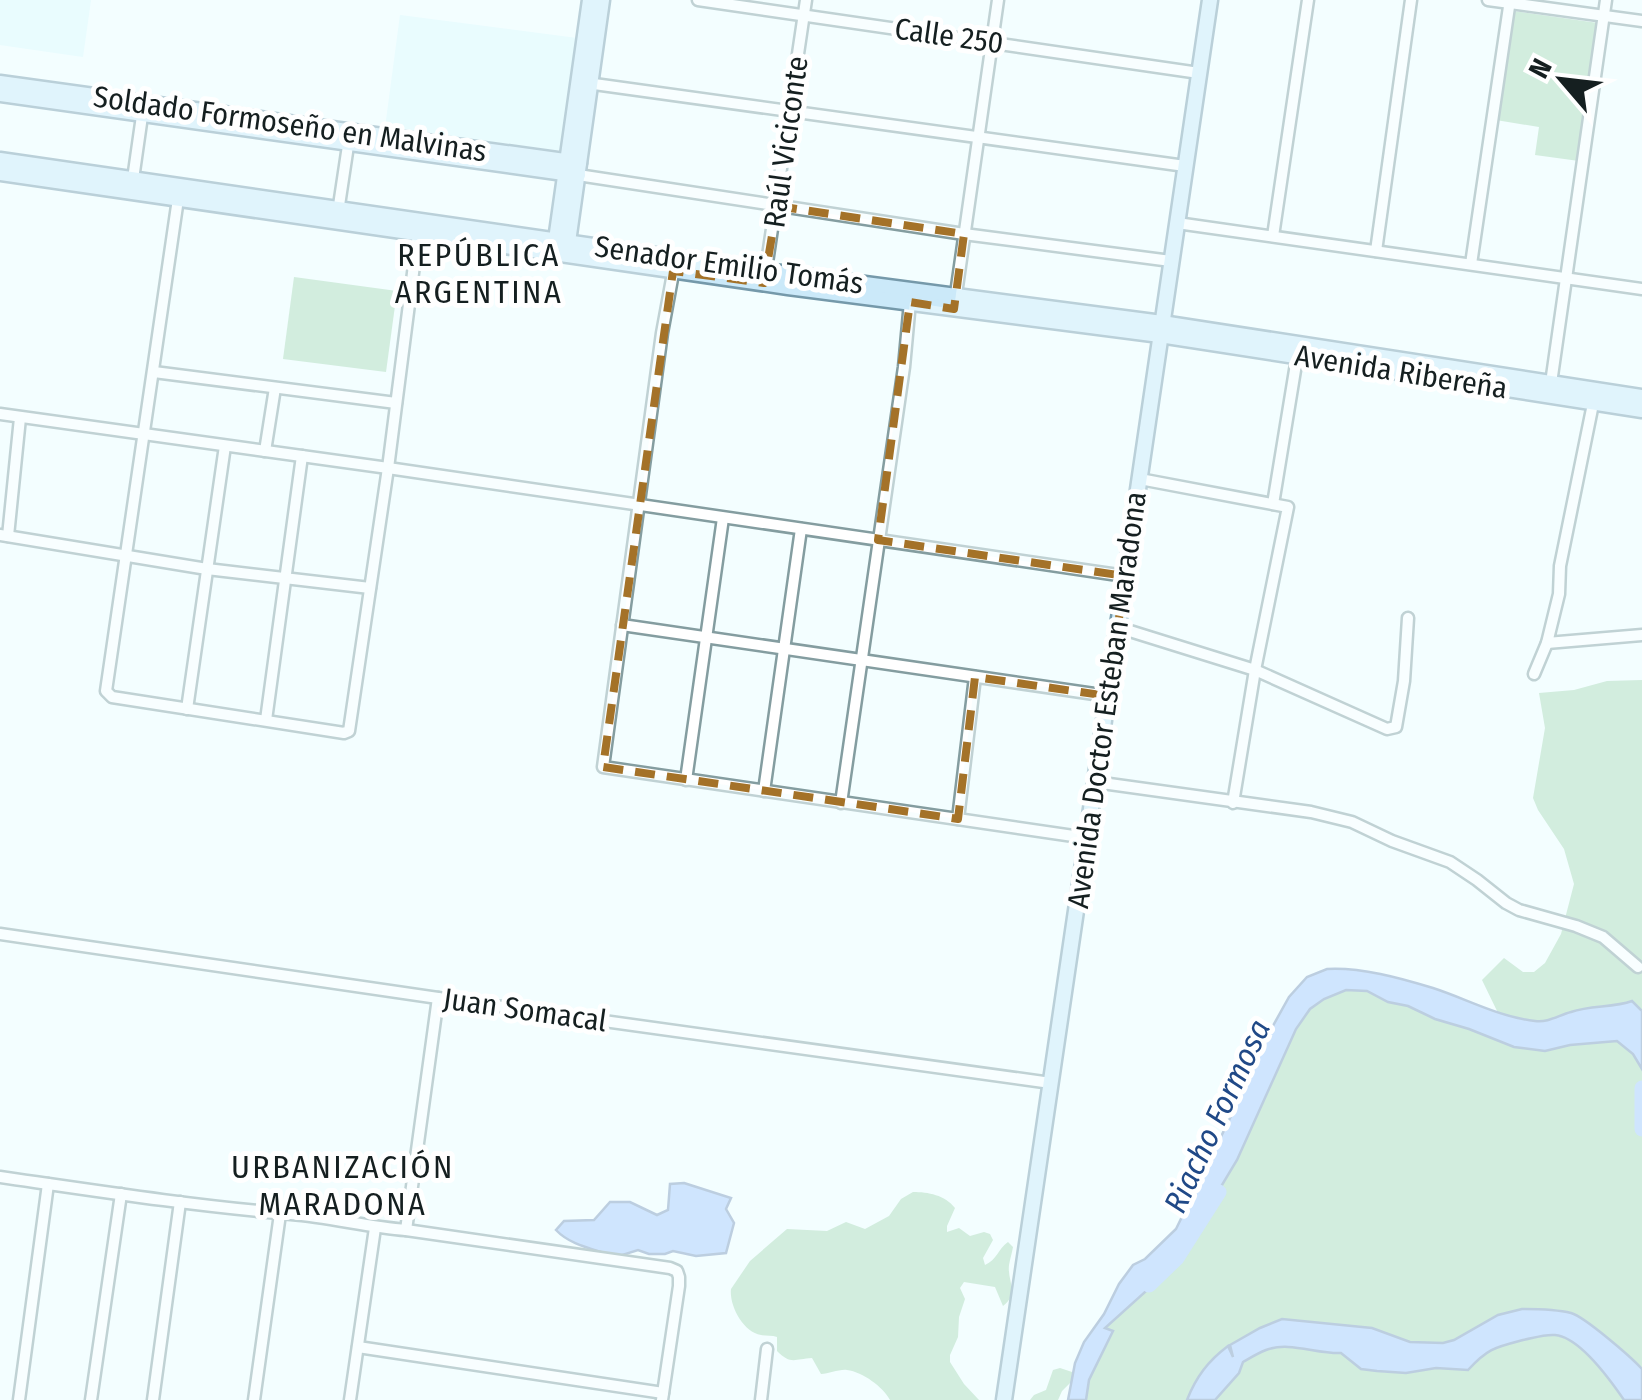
<svg xmlns="http://www.w3.org/2000/svg" width="1642" height="1400" font-family="'Fira Sans Condensed',sans-serif">
	<style>
		.built { fill: #ddfafd }
		.green { fill: #aad9b6 }
		.water { fill: #a5c8fc; stroke: #7a95ba; stroke-width: 2.5 }
		.lines { fill: none; stroke-linecap: round; stroke-linejoin: round }
		.river { stroke: #a5c8fc; stroke-width: 15 }
		.minor-casing { stroke: #849da0; stroke-width: 15 }
		.major-casing { stroke: #7599aa; stroke-width: 19 }
		.minor { stroke: #fff; stroke-width: 10 }
		.major { stroke: #cbe9f9; stroke-width: 14 }
		.marked { fill: none; stroke: #a47228; stroke-width: 8; stroke-dasharray: 20 12; stroke-linejoin: round }
		.labels { text-anchor: middle; stroke-width: 10; stroke-linejoin: round; paint-order: stroke }
		.street-label { font-size: 30px; fill: #151f20; stroke: #fff }
		.neighbourhood-label { font-size: 32px; letter-spacing: 2.5px; fill: #151f20; stroke: #fff }
		.water-label { font-size: 32px; font-style: italic; fill: #204987; stroke: #fff }
	</style>
	<rect width="100%" height="100%" fill="#f3feff"/>
	<g class="built">
		<path d="M0 0H91L83 57 0 45Z"/>
		<path d="M400 15 577 38 562 151 385 128Z"/>
	</g>
	<g class="green">
		<path d="M1513 11 1598 23 1579 161 1535 155 1539 127 1496 120Z"/>
		<path d="M294 277 397 291 386 372 283 359Z"/>
		<path d="M1642 680V1011L1632 1001 1623 1004 1583 1009 1549 1020 1529 1022 1498 1013 1482 980 1504 958 1523 972H1534L1545 963 1561 934 1574 884 1564 849 1538 810 1533 798 1545 728 1539 693 1574 690 1607 681Z"/>
		<path d="M1346 983 1471 1022 1638 1038 1642 1051V1393L1567 1324 1473 1350 1316 1337 1244 1349 1205 1400H1077L1104 1329 1177 1258 1216 1198 1293 1020Z"/>
		<path d="M913 1192C928 1192 945 1195 955 1208L947 1226V1232L959 1228 970 1236 984 1232 990 1234 993 1240 983 1258 985 1265C997 1260 998 1249 1008 1242L1013 1247C1012 1253 1010 1259 1009 1265 1007 1282 1020 1293 1003 1306L995 1287 964 1282 960 1288 965 1299 959 1317 958 1337 950 1355V1362L964 1384 979 1400H890C883 1387 863 1372 847 1370 839 1369 829 1374 821 1374L812 1358C794 1359 791 1365 777 1351V1337C772 1335 766 1336 761 1335 743 1332 729 1305 731 1289L750 1261 787 1229 827 1231 846 1222 865 1229 889 1216 901 1199Z"/>
		<path d="M1550 1335C1580 1335 1608 1378 1624 1400H1215L1239 1373 1243 1362 1262 1351 1283 1346 1342 1352 1362 1369 1381 1372 1406 1373 1436 1368 1468 1370C1480 1343 1524 1341 1550 1335Z"/>
		<path d="M1060 1368 1072 1372 1076 1377 1062 1391 1058 1400H1030L1034 1395 1046 1390 1053 1370Z"/>
	</g>
	<g class="water">
		<path d="M1327 969C1361 967 1400 978 1433 988 1467 999 1499 1017 1535 1021 1548 1023 1559 1015 1571 1012 1591 1005 1613 1008 1632 1001L1642 1011V1069L1633 1054 1617 1041 1570 1045 1545 1051 1514 1047 1469 1029 1435 1019 1408 1006 1388 1002 1367 991 1346 990 1324 999 1310 1009 1296 1029 1237 1160 1189 1240 1154 1284 1105 1328 1113 1331 1089 1380 1086 1400H1068L1075 1363 1084 1342 1104 1314 1119 1284 1133 1265 1145 1259 1176 1229 1232 1114 1240 1085 1289 997 1307 977Z"/>
		<path d="M684 1183 731 1198 726 1209 734 1223 726 1253 696 1256 673 1251 665 1254H649L638 1250 616 1257C595 1249 571 1246 556 1230L564 1221 594 1220 610 1202H630L657 1215 668 1210 670 1184Z"/>
		<path d="M1522 1309C1538 1309 1555 1309 1571 1313 1585 1317 1631 1357 1642 1369V1400H1624C1611 1381 1580 1337 1555 1335 1545 1334 1533 1338 1523 1340 1496 1347 1488 1348 1468 1370L1436 1368 1406 1373 1377 1371 1361 1369 1341 1353C1316 1354 1289 1341 1266 1350 1258 1353 1250 1358 1243 1362L1239 1373 1215 1400H1187C1196 1377 1208 1361 1228 1346L1233 1357 1230 1345 1260 1328 1282 1319 1372 1328 1410 1342 1443 1343 1454 1340 1498 1315Z"/>
	</g>
	<g class="lines">
		<g class="river">
			<path d="M1642 1088V1129"/>
			<path d="M1149 1285 1177 1258 1219 1192"/>
		</g>
		<g class="minor-casing">
			<g id="minor">
				<path d="M698 0 1199 73"/>
				<path d="M1488 0 1642 21"/>
				<path d="M587 83 1185 166"/>
				<path d="M578 175 964 234 1171 261"/>
				<path d="M132 186 143 109"/>
				<path d="M178 199 106 691 112 697 344 733 349 731 388 468 418 234"/>
				<path d="M338 212 349 139"/>
				<path d="M1177 223 1642 289"/>
				<path d="M1273 236 1308 0"/>
				<path d="M1376 251 1411 0"/>
				<path d="M1471 264 1510 0"/>
				<path d="M674 268 662 333 603 767 1087 838"/>
				<path d="M765 276 806 0"/>
				<path d="M955 301 998 0"/>
				<path d="M154 372 396 403"/>
				<path d="M1550 390 1606 0"/>
				<path d="M1594 399 1560 566 1559 594 1547 643 1642 635"/>
				<path d="M0 414 388 468 1125 576"/>
				<path d="M265 451 275 388"/>
				<path d="M1140 479 1288 507 1255 670 1233 803"/>
				<path d="M1273 504 1298 352"/>
				<path d="M0 535 207 569 370 588"/>
				<path d="M8 536 20 418"/>
				<path d="M622 625 1108 696"/>
				<path d="M1117 627 1255 670 1387 729 1396 727 1404 681 1408 618"/>
				<path d="M1534 674 1547 643"/>
				<path d="M187 709 225 446"/>
				<path d="M266 720 302 456"/>
				<path d="M686 780 723 518"/>
				<path d="M1095 782 1311 812 1352 822 1392 841 1450 862 1477 880 1506 903 1519 910 1576 926 1603 937 1638 967"/>
				<path d="M764 791 801 529"/>
				<path d="M841 803 904 367 910 302"/>
				<path d="M958 819 975 677"/>
				<path d="M0 934 438 998 1051 1083"/>
				<path d="M0 1177C97 1191 194 1206 291 1214 330 1217 367 1227 406 1230L670 1268 677 1271 679 1277V1286L662 1400"/>
				<path d="M406 1230 438 998"/>
				<path d="M358 1347 663 1393"/>
				<path d="M19 1400 48 1184"/>
				<path d="M91 1400 121 1194"/>
				<path d="M153 1400 180 1202"/>
				<path d="M254 1400 280 1214"/>
				<path d="M350 1400 375 1228"/>
				<path d="M761 1400 767 1349"/>
			</g>
		</g>
		<g class="major-casing">
			<g id="major">
				<path d="M0 83 579 163"/>
				<path d="M0 94 578 175"/>
				<path d="M0 160 766 271 1162 323 1642 397"/>
				<path d="M0 173 788 287 1160 335 1642 410"/>
				<path d="M555 247 590 0"/>
				<path d="M567 249 602 0"/>
				<path d="M1004 1400 1210 0"/>
			</g>
		</g>
		<use href="#minor" class="minor"/>
		<use href="#major" class="major"/>
	</g>
	<path d="M0 0H1642V1400H0ZM777 206 964 234 954 309 910 302 878 540 1125 576 1108 696 975 677 958 819 603 767 673 271 764 283Z" fill="#f3feff" fill-opacity=".55" fill-rule="evenodd"/>
	<path class="marked" d="M777 206 964 234 954 309 910 302 878 540 1125 576 1108 696 975 677 958 819 603 767 673 271 764 283Z"/>
	<g class="labels">
		<g class="street-label">
			<text transform="translate(949 36) rotate(8)" y="10">Calle 250</text>
			<text transform="translate(290 124) rotate(8)" y="10">Soldado Formoseño en Malvinas</text>
			<text transform="translate(786 142) rotate(-82)" y="10">Raúl Viciconte</text>
			<text transform="translate(729 265) rotate(8)" y="10">Senador Emilio Tomás</text>
			<text transform="translate(1401 372) rotate(9)" y="10">Avenida Ribereña</text>
			<text transform="translate(1107 700) rotate(-82)" y="10">Avenida Doctor Esteban Maradona</text>
			<text transform="translate(525 1010) rotate(8)" y="10">Juan Somacal</text>
		</g>
		<g class="neighbourhood-label">
			<text x="479" y="266">REPÚBLICA<tspan x="479" dy="37">ARGENTINA</tspan></text>
			<text x="343" y="1178">URBANIZACIÓN<tspan x="343" dy="37">MARADONA</tspan></text>
		</g>
		<g class="water-label">
			<text transform="translate(1217 1116) rotate(-65)" y="11">Riacho Formosa</text>
		</g>
	</g>
	<g transform="translate(1562 80) rotate(298)" stroke="#ffffff" stroke-width="8" paint-order="stroke">
	<path d="M0-8L18 38L0 25L-18 38Z" fill="#151f20"/>
	<text y="-15" font-size="28" font-weight="bold" text-anchor="middle" fill="#151f20">N</text>
	</g>
</svg>
